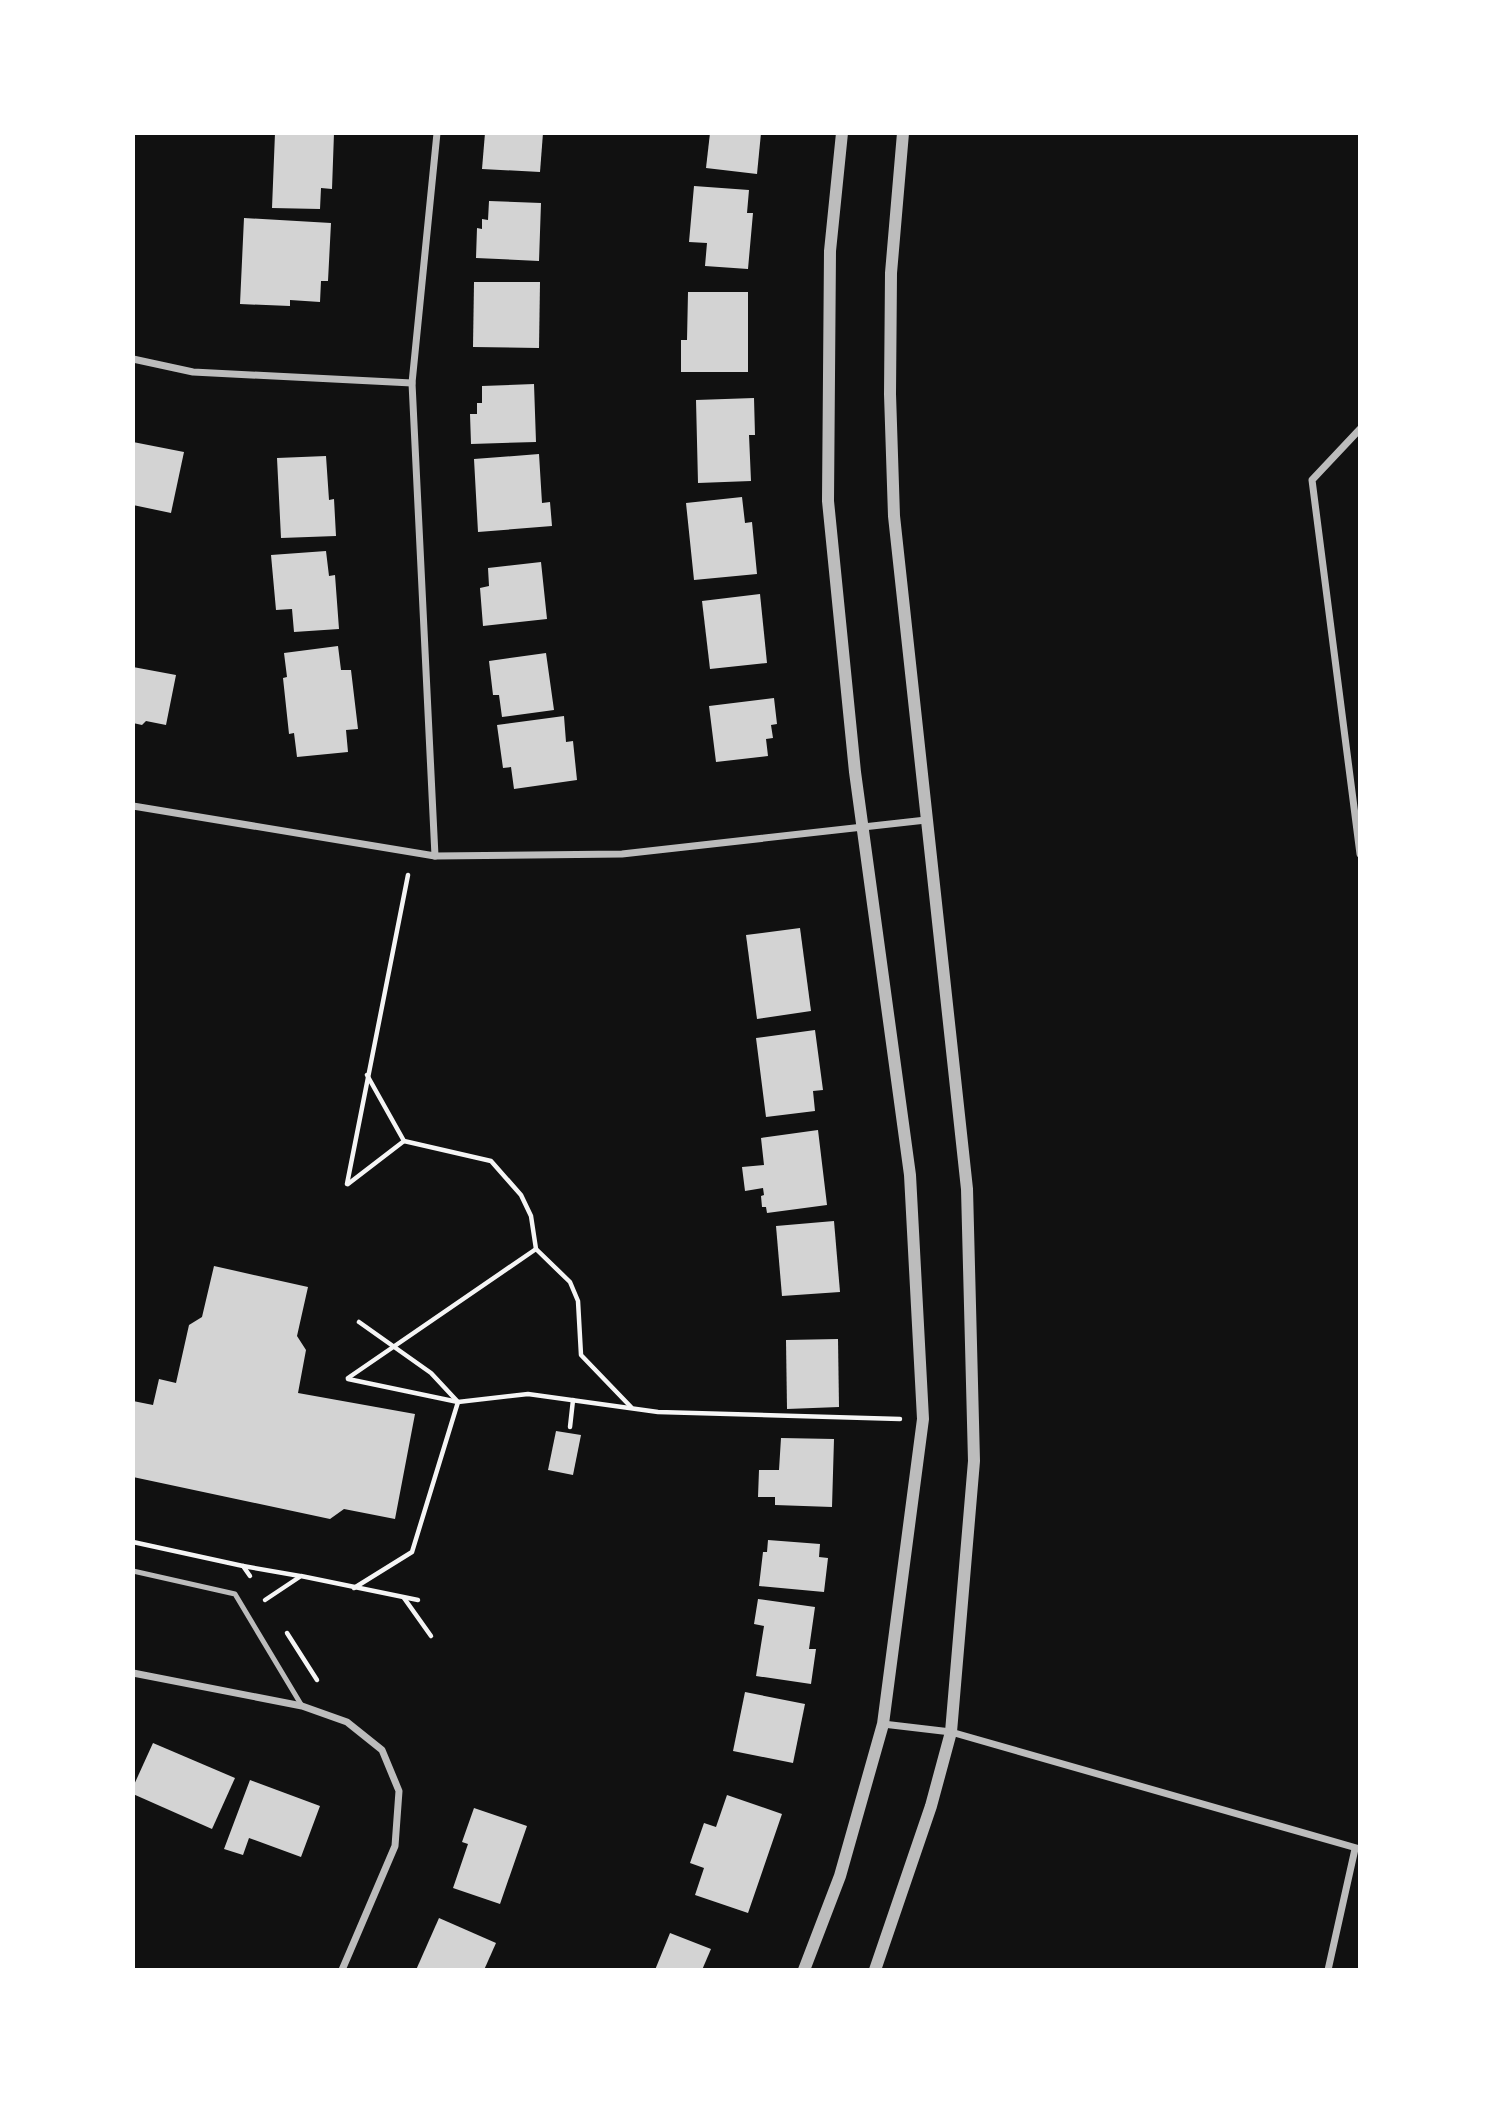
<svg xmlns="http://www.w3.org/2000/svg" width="1493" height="2103" font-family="'Alegreya Sans',sans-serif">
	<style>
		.building { fill: #d3d3d3 }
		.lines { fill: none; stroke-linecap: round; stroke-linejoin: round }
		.path { stroke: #f5f5f5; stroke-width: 4.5 }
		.service { stroke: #bcbcbc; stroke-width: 5 }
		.minor { stroke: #bcbcbc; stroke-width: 7 }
		.tertiary { stroke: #bcbcbc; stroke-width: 12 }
	</style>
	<rect width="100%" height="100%" fill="#111"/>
	<g class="building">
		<path d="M275 133H334L332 189 321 188 320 209 272 208Z"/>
		<path d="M485 133H543L540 172 482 169Z"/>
		<path d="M710 133H761L757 174 706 168Z"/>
		<path d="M694 186 749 190 747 213H753L748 269 705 266 707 243 689 242Z"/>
		<path d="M489 201 541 203 539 261 476 258 477 228 482 229V219L488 220Z"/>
		<path d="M244 218 331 223 328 281H321L320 302 290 300V306L240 304Z"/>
		<path d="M474 282H540L539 348 473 347Z"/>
		<path d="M688 292H748V372H681V340H687Z"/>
		<path d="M534 384 536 442 471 444 470 414H477V403H482V386Z"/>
		<path d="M754 398 755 435H749L751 481 698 483 696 400Z"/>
		<path d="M133 442 184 452 171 513 133 505Z"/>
		<path d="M539 454 542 503 550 502 552 526 478 532 474 459Z"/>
		<path d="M326 456 329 500 334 499 336 536 281 538 277 458Z"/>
		<path d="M742 497 745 523 752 522 757 574 694 580 686 503Z"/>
		<path d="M326 551 329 576 335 575 339 629 294 632 292 609 276 610 271 555Z"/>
		<path d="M541 562 547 619 483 626 480 588 489 586 488 568Z"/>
		<path d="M760 594 767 663 710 669 702 601Z"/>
		<path d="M338 646 341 670H351L358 729 346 730 348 752 297 757 294 733 289 734 283 678 287 677 284 653Z"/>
		<path d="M546 653 554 710 502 717 499 695H493L489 661Z"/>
		<path d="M133 667 176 675 166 725 146 721 142 725 133 723Z"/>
		<path d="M774 698 777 724 771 725 773 738 766 739 768 756 716 762 709 706Z"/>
		<path d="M564 716 566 742 573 741 577 780 514 789 511 767 503 768 497 725Z"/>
		<path d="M800 928 811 1011 757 1019 746 935Z"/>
		<path d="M815 1030 823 1090 813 1091 815 1111 766 1117 756 1038Z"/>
		<path d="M818 1130 827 1205 767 1213 766 1207H762L761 1196 764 1195 763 1188 745 1191 742 1167 764 1165 761 1138Z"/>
		<path d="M834 1221 840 1292 782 1296 776 1226Z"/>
		<path d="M214 1266 308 1287 297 1336 306 1350 298 1393 415 1414 395 1519 344 1509 330 1519 133 1477V1401L153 1405 159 1379 176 1383 189 1325 202 1317Z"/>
		<path d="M838 1339 839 1407 787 1409 786 1340Z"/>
		<path d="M556 1431 581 1435 573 1475 548 1470Z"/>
		<path d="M781 1438 834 1439 832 1507 775 1505V1497H758L759 1470H779Z"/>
		<path d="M768 1540 820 1544 819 1557 828 1558 824 1592 759 1586 763 1552H767Z"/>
		<path d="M758 1599 815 1607 809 1649H816L811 1684 756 1676 764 1626 754 1624Z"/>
		<path d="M745 1692 805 1704 793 1763 733 1751Z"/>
		<path d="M153 1743 235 1778 212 1829 133 1794V1787Z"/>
		<path d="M250 1780 320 1806 301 1857 249 1838 243 1855 224 1849Z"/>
		<path d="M727 1795 782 1814 748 1913 695 1895 704 1868 690 1863 704 1823 716 1827Z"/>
		<path d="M474 1808 527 1826 500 1904 453 1888 468 1844 462 1842Z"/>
		<path d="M439 1918 496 1943 484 1970H416Z"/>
		<path d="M670 1933 711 1949 702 1970H655Z"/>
	</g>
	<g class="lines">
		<g class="path">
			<path d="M367 1075 404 1141 491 1161 521 1195 531 1216 536 1249 570 1282 578 1301 581 1355 631 1407"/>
			<path d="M347 1184 408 875"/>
			<path d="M348 1184 404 1141"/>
			<path d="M348 1378 536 1249"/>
			<path d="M348 1379 458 1402 528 1394 658 1412 900 1419"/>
			<path d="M570 1427 573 1400"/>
			<path d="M133 1542 243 1566 250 1576"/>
			<path d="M243 1566 300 1576"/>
			<path d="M354 1588 412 1552 458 1402 431 1373 359 1322"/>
			<path d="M404 1598 431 1636"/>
			<path d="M265 1600 301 1576 418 1600"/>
			<path d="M287 1633 317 1680"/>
		</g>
		<path class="service" d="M133 1571 235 1594 302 1706"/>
		<g class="minor">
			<path d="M133 359 193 372 412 383"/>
			<path d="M1360 429 1312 480 1360 854"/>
			<path d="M133 806 435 856 622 854 926 820"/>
			<path d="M435 856 412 383 437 133"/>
			<path d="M133 1673 302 1706 347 1722 382 1750 399 1791 395 1846 342 1970"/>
			<path d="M883 1724 951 1732 1360 1849"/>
			<path d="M1328 1970 1355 1849"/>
		</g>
		<g class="tertiary">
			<path d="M804 1970 840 1876 883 1724 923 1419 910 1175 855 772 828 501 830 251 842 133"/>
			<path d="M875 1970 931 1806 951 1732 974 1461 967 1189 894 516 890 394 891 273 903 133"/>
		</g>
	</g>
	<rect width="1493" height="2103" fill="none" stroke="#ffffff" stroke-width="270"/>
</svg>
